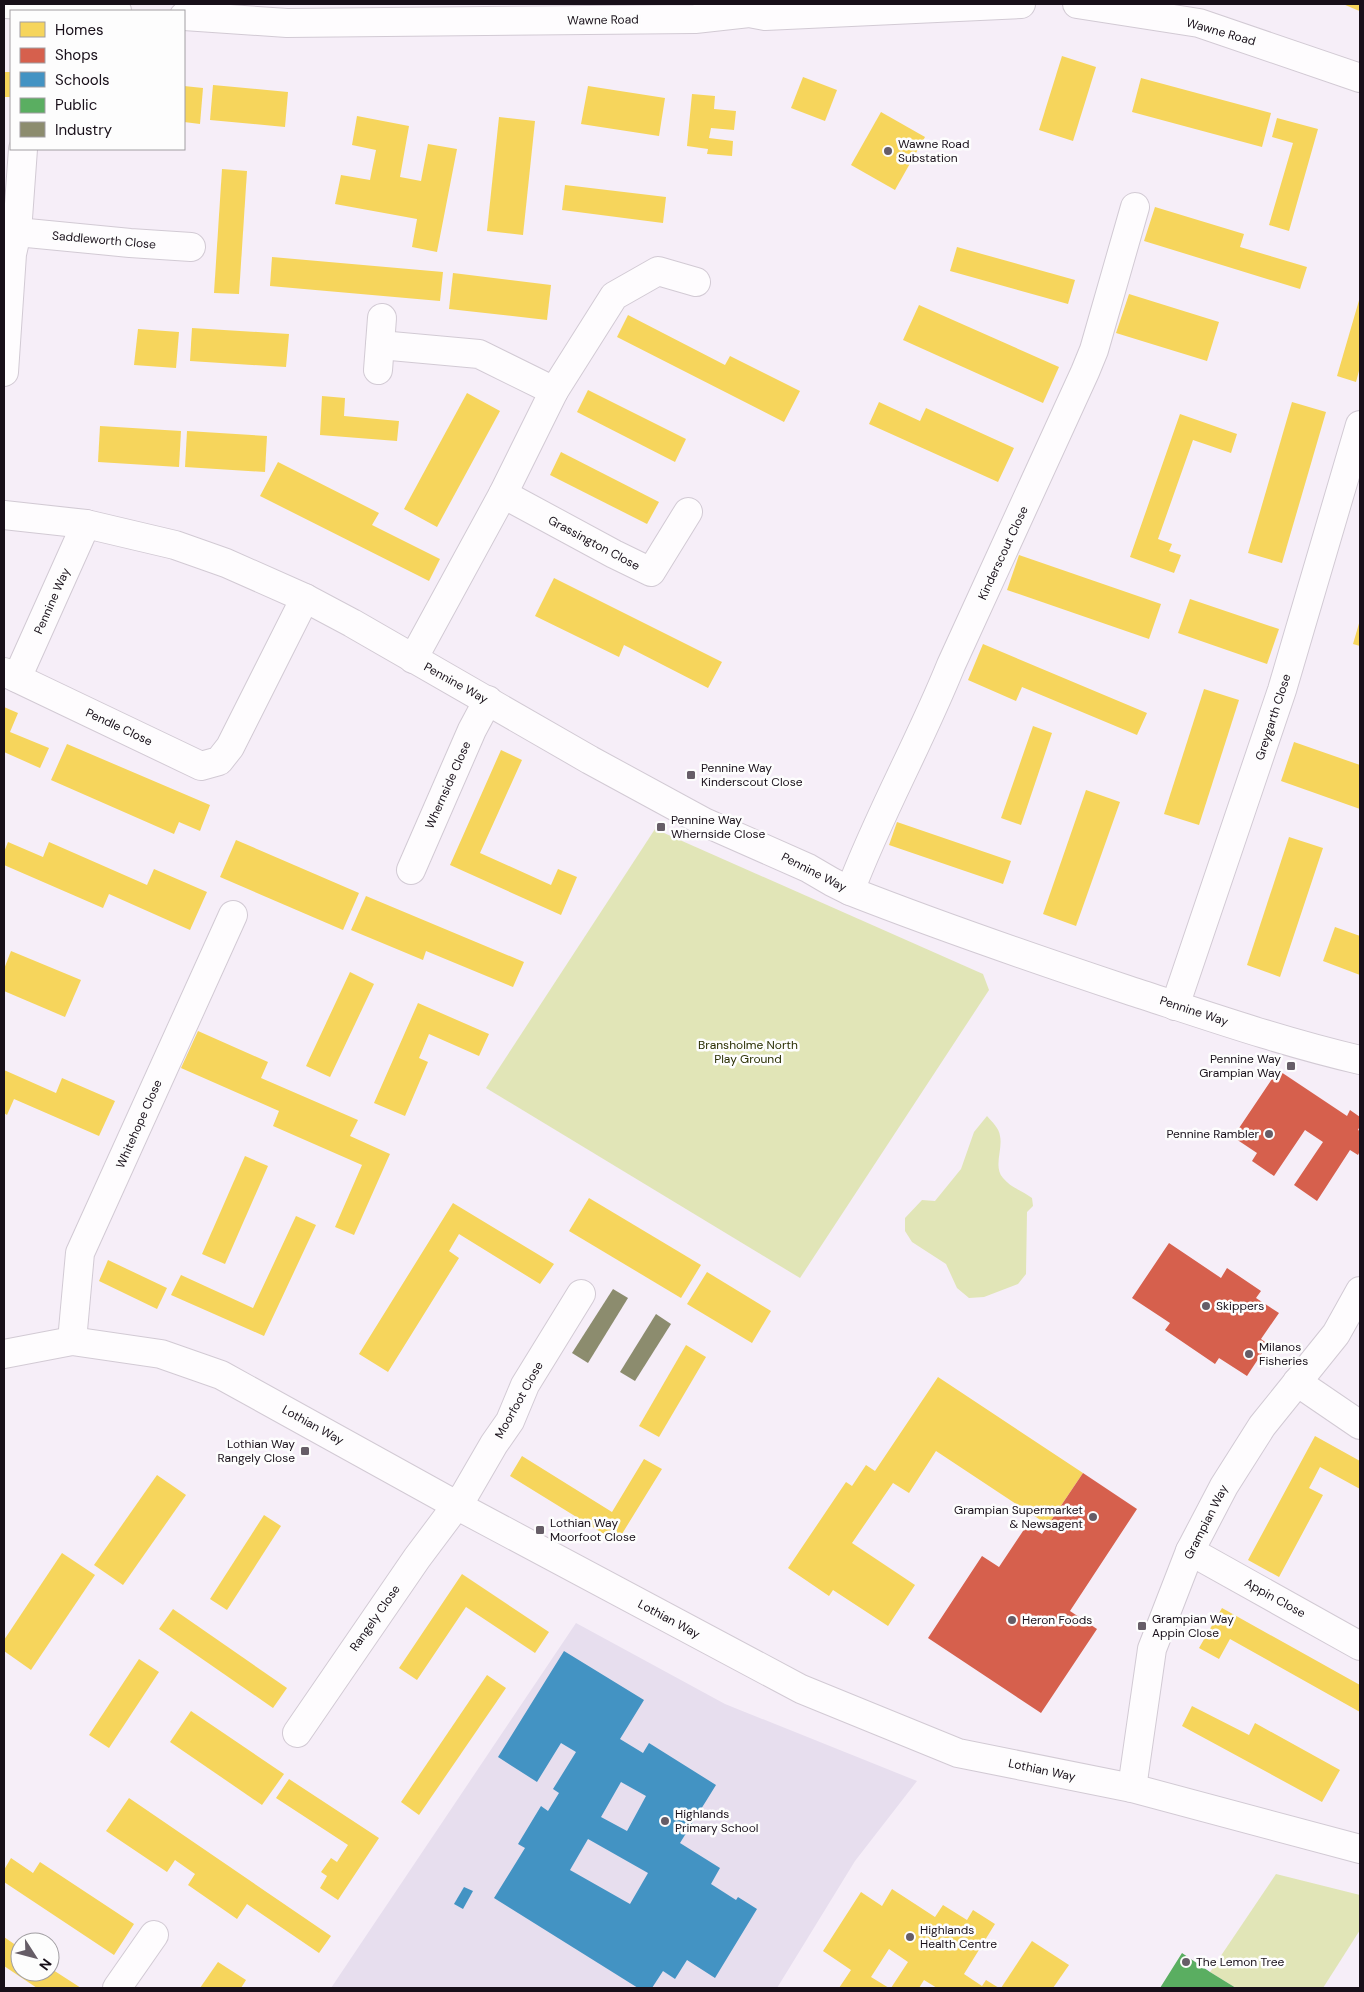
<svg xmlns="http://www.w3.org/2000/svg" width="1364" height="1992" font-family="'DM Sans',sans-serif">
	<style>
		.education { fill: #e7deee }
		.green { fill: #e1e5b7 }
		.homes { fill: #f6d55c }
		.shops { fill: #d6604d }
		.schools { fill: #4393c3; fill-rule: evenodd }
		.public { fill: #5aae61 }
		.industry { fill: #8c8c6e }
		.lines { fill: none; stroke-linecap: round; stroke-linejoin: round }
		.minor-casing { stroke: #d2cad4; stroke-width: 30 }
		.minor { stroke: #fefcfe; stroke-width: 28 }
		.poi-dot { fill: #665d67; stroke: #fdfdfd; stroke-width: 2 }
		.labels { text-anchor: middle; stroke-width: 5; stroke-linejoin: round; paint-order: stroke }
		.street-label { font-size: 12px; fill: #180f19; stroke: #fdfdfd }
		.poi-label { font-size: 12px; fill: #180f19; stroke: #fdfdfd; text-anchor: start }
		.park-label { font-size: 12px; fill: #292e02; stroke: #fdfdfd }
	</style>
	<rect width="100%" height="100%" fill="#f6eef8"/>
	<path class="education" d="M576 1623 725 1704 917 1781 855 1861 777 1988H331Z"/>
	<g class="green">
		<path d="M655 829 983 974 989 990 800 1278 486 1088Z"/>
		<path d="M987 1116C992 1122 999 1128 1000 1136 1003 1149 993 1167 1003 1178 1011 1188 1023 1191 1032 1198L1033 1206 1027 1212 1026 1274 1018 1284 984 1297 969 1298 957 1288 946 1264 912 1242 905 1231V1218L922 1200 935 1201 961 1169 974 1132Z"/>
		<path d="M1276 1874 1360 1895V1930L1323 1988H1236L1210 1972Z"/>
	</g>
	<g class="homes">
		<path d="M1343 4H1360V11L1357 10Z"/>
		<path d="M1062 56 1096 67 1073 141 1039 130Z"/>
		<rect x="4" y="72" width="7" height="25"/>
		<path d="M803 77 837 90 825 121 791 108Z"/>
		<path d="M1141 78 1271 113 1262 147 1132 112Z"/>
		<path d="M213 85 288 92 285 127 210 120Z"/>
		<path d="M184 86 203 88 200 124 184 122Z"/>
		<path d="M588 86 665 98 659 136 581 124Z"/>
		<path d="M692 94 715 96 714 109 736 111 734 130 711 128 709 138 733 141 732 156 707 154 708 149 687 146Z"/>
		<path d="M881 112 925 137 895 190 851 165Z"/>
		<path d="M357 116 409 126 400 177 421 181 428 144 457 149 437 252 412 247 417 219 335 204 341 175 370 180 376 150 352 145Z"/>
		<path d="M499 117 535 121 523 235 487 231Z"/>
		<path d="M1277 118 1318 129 1289 231 1269 225 1293 143 1272 137Z"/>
		<path d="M222 169 247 171 239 294 214 293Z"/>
		<path d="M565 185 666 197 663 223 562 210Z"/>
		<path d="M1155 207 1244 234 1240 247 1307 267 1300 289 1144 241Z"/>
		<path d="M957 247 1075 280 1068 304 950 271Z"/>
		<path d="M272 257 443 272 440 301 270 286Z"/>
		<path d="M453 273 551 285 547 320 449 309Z"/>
		<path d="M1129 294 1219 322 1207 361 1116 333Z"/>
		<path d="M1360 297V367L1356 382 1337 376Z"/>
		<path d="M919 305 1059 367 1043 403 903 340Z"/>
		<path d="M628 315 725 365 730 356 800 391 784 422 617 337Z"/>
		<path d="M192 328 289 334 286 367 190 361Z"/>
		<path d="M138 329 179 332 176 368 134 365Z"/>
		<path d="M588 390 686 439 675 462 577 412Z"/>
		<path d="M467 393 500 411 437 527 404 509Z"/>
		<path d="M322 396 345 398 344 416 399 421 397 441 320 435Z"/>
		<path d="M879 402 920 421 926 408 1014 448 998 482 869 424Z"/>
		<path d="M1292 402 1326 412 1282 563 1248 553Z"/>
		<path d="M1180 414 1237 434 1231 453 1193 440 1158 539 1172 544 1169 551 1181 555 1174 573 1130 557Z"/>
		<path d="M100 426 181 431 179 467 98 462Z"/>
		<path d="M187 431 267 436 265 472 185 467Z"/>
		<path d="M561 452 659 502 647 524 550 475Z"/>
		<path d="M278 462 379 513 372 525 440 559 429 581 260 496Z"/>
		<path d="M1019 555 1161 604 1149 639 1007 590Z"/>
		<path d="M554 578 722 662 708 688 624 645 619 657 535 616Z"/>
		<path d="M1190 599 1279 629 1267 664 1178 633Z"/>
		<path d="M1360 620V646L1353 644Z"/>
		<path d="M983 644 1147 713 1137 735 1022 687 1016 701 968 680Z"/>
		<path d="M1204 689 1239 700 1199 825 1164 814Z"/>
		<path d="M4 707 18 713 10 732 49 748 40 768 4 752Z"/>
		<path d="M1033 726 1052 733 1021 825 1001 818Z"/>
		<path d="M1294 742 1360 765V809L1281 781Z"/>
		<path d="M67 744 210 805 200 831 179 822 174 834 51 780Z"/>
		<path d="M501 750 522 760 480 853 551 885 558 869 577 877 561 915 450 865Z"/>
		<path d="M1086 790 1120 802 1076 926 1043 914Z"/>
		<path d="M897 822 1011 861 1003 884 889 845Z"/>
		<path d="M1289 837 1323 848 1280 977 1247 965Z"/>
		<path d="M236 840 359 893 343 930 220 877Z"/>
		<path d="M8 842 43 857 49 842 147 885 154 869 207 892 190 930 109 894 103 908 4 865V852Z"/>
		<path d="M366 896 524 962 513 987 426 951 423 960 351 930Z"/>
		<path d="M1335 927 1360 936V975L1323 961Z"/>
		<path d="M11 951 81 980 65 1017 4 991V969Z"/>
		<path d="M350 972 374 984 330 1077 306 1066Z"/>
		<path d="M418 1003 489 1034 479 1056 429 1034 419 1058 428 1062 405 1116 374 1103Z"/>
		<path d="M198 1031 268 1062 261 1078 358 1120 350 1136 390 1154 354 1235 335 1227 362 1165 273 1126 279 1111 181 1068Z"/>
		<path d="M4 1070 56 1093 62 1078 115 1101 99 1136 14 1099 7 1115 4 1113Z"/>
		<path d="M245 1156 268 1166 225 1264 202 1254Z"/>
		<path d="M589 1198 701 1265 681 1298 569 1231Z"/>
		<path d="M453 1203 554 1264 540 1284 459 1234 449 1251 459 1258 388 1372 359 1354Z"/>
		<path d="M296 1216 316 1225 264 1336 171 1295 181 1275 253 1308Z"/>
		<path d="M108 1260 167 1288 157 1309 99 1281Z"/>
		<path d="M707 1272 771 1311 752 1343 687 1304Z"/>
		<path d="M686 1345 706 1357 659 1437 639 1426Z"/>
		<path d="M938 1377 1083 1473 1048 1525 936 1451 909 1493 893 1483 852 1543 915 1585 888 1626 833 1590 829 1596 788 1568 846 1482 852 1486 866 1465 875 1471Z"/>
		<path d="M1315 1436 1360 1461V1489L1320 1467 1309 1488 1323 1495 1279 1577 1248 1560Z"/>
		<path d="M522 1456 612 1512 644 1459 662 1469 617 1542 510 1476Z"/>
		<path d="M157 1475 186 1495 123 1585 94 1565Z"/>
		<path d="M264 1515 281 1526 227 1610 210 1599Z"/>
		<path d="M62 1553 95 1575 31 1670 4 1651V1640Z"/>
		<path d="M462 1574 549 1632 535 1653 466 1607 417 1680 399 1668Z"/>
		<path d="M1222 1608 1360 1685V1712L1230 1639 1219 1659 1199 1648Z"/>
		<path d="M173 1609 287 1688 273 1708 159 1629Z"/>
		<path d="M139 1659 159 1672 109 1748 89 1735Z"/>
		<path d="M487 1675 506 1688 419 1815 401 1802Z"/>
		<path d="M1192 1706 1249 1735 1255 1723 1340 1770 1322 1802 1182 1726Z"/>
		<path d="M191 1711 284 1774 262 1805 170 1742Z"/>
		<path d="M289 1779 379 1838 338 1900 320 1888 327 1876 321 1872 331 1858 337 1862 348 1845 276 1798Z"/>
		<path d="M129 1798 331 1936 319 1953 247 1904 237 1919 188 1885 195 1874 175 1860 167 1872 106 1831Z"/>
		<path d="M11 1858 33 1873 40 1862 134 1924 114 1955 4 1882V1870Z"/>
		<path d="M892 1889 935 1917 943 1905 967 1920 973 1910 995 1924 964 1974 982 1986 986 1980 999 1988H937L924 1980 919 1988H891L908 1962 889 1949 871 1977 889 1988H839L851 1970 823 1951 861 1892 882 1906Z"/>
		<path d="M4 1937 20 1948V1972H50V1968L81 1988H37L4 1966Z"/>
		<path d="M1032 1941 1069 1965 1053 1988H1001Z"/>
		<path d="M218 1962 246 1980 241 1988H200Z"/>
	</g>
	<g class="shops">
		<path d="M1278 1070 1347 1116 1350 1110 1360 1117V1126L1358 1130 1360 1131V1151L1358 1155 1350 1150 1317 1201 1294 1185 1323 1142 1305 1130 1274 1176 1252 1161 1257 1153 1233 1137Z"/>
		<path d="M1169 1243 1221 1278 1227 1268 1261 1291 1256 1298 1279 1313 1261 1339 1268 1344 1247 1376 1219 1358 1215 1364 1165 1330 1170 1323 1132 1298Z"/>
		<path d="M1083 1473 1137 1509 1070 1611 1097 1629 1041 1713 928 1638 982 1556 999 1567 1027 1525 1042 1534Z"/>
	</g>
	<g class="schools">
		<path d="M564 1651 644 1700 620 1739 643 1753 649 1743 716 1785 680 1843 720 1868 711 1884 736 1900 738 1897 757 1909 715 1978 687 1960 675 1979 663 1971 652 1988H638L494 1898 525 1848 518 1844 541 1806 548 1811 559 1793 553 1789 576 1752 561 1743 537 1782 498 1757ZM621 1782 646 1796 627 1831 601 1817ZM588 1839 648 1873 630 1904 570 1870Z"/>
		<path d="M464 1887 473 1891 463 1909 454 1904Z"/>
	</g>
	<path class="public" d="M1182 1953 1210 1972 1236 1988H1160Z"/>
	<g class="industry">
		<path d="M613 1289 628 1298 588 1363 572 1353Z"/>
		<path d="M656 1314 671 1324 635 1381 620 1372Z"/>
	</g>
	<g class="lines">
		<g class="minor-casing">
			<g id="minor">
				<path d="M6 4 117 11"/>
				<path d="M1077 4 1199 23 1360 78"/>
				<path d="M184 16 287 23 695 19 749 13 765 16 1021 4"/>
				<path d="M17 232 130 243 191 247"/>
				<path d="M380 345 479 354 554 391"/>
				<path d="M378 370 382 318"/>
				<path d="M4 372 12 254 17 232 23 149"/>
				<path d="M503 494 614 554 651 572 688 512"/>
				<path d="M4 515 86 524 175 545 226 563 305 598 352 623 590 760 704 822 808 868 832 882 850 891C942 927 1035 959 1128 990 1205 1015 1282 1042 1360 1060"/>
				<path d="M413 659 503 494 554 391 614 296 658 271 696 282"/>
				<path d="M4 672 201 766 219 761 230 747 305 598"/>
				<path d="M17 678 86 524"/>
				<path d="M411 870 472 730 488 700"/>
				<path d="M850 891C879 814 920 742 951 665L1085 372 1094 350 1135 207"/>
				<path d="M1175 1006 1282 690 1360 425"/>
				<path d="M72 1341 80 1253 233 915"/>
				<path d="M4 1354 72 1341 161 1354 221 1375 456 1505 801 1689 958 1753 1132 1788 1360 1849"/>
				<path d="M1297 1382 1360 1425"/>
				<path d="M1190 1551 1360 1646"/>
				<path d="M297 1733 417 1558 465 1494 494 1444 510 1421 525 1385 581 1294"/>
				<path d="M1132 1788 1152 1649 1190 1551 1224 1486 1262 1426 1336 1334 1360 1291"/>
				<path d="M117 1988 154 1935"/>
			</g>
		</g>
		<use href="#minor" class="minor"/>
	</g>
	<g class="poi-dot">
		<circle cx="888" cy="151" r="5"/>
		<rect x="686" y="770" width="10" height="10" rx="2.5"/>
		<rect x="656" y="822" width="10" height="10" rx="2.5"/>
		<rect x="1286" y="1061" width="10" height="10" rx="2.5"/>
		<circle cx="1269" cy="1134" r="5"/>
		<circle cx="1206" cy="1306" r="5"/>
		<circle cx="1249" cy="1354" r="5"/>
		<rect x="300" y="1446" width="10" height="10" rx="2.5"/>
		<circle cx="1093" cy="1517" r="5"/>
		<rect x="535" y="1525" width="10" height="10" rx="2.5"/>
		<circle cx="1012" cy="1620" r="5"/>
		<rect x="1137" y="1621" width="10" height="10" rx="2.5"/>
		<circle cx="665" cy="1821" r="5"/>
		<circle cx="910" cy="1937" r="5"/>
		<circle cx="1186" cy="1962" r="5"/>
	</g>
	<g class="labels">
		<g class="street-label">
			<text transform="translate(603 20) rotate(-1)" y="4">Wawne Road</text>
			<text transform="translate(1221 32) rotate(16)" y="4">Wawne Road</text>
			<text transform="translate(104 240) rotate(5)" y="4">Saddleworth Close</text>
			<text transform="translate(594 543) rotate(28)" y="4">Grassington Close</text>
			<text transform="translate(1003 553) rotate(-65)" y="4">Kinderscout Close</text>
			<text transform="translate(52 601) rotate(-66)" y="4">Pennine Way</text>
			<text transform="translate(456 683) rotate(29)" y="4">Pennine Way</text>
			<text transform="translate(1273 717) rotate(-72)" y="4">Greygarth Close</text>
			<text transform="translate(119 727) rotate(25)" y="4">Pendle Close</text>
			<text transform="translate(448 785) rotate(-66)" y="4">Whernside Close</text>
			<text transform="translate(814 872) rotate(27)" y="4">Pennine Way</text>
			<text transform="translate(1194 1011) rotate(18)" y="4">Pennine Way</text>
			<text transform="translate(139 1124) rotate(-66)" y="4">Whitehope Close</text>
			<text transform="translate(519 1400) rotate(-61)" y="4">Moorfoot Close</text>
			<text transform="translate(313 1425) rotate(29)" y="4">Lothian Way</text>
			<text transform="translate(1206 1522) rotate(-63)" y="4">Grampian Way</text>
			<text transform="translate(1275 1598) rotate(29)" y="4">Appin Close</text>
			<text transform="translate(375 1618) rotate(-55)" y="4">Rangely Close</text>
			<text transform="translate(669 1619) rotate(28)" y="4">Lothian Way</text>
			<text transform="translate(1042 1770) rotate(12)" y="4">Lothian Way</text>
		</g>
		<g class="poi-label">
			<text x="898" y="148">Wawne Road<tspan x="898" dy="14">Substation</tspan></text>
			<text x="701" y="772">Pennine Way<tspan x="701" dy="14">Kinderscout Close</tspan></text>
			<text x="671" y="824">Pennine Way<tspan x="671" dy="14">Whernside Close</tspan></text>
			<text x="1281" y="1063" text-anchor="end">Pennine Way<tspan x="1281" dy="14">Grampian Way</tspan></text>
			<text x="1259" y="1138" text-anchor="end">Pennine Rambler</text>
			<text x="1216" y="1310">Skippers</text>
			<text x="1259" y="1351">Milanos<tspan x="1259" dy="14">Fisheries</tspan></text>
			<text x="295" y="1448" text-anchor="end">Lothian Way<tspan x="295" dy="14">Rangely Close</tspan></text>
			<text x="1083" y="1514" text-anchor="end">Grampian Supermarket<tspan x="1083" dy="14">&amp; Newsagent</tspan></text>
			<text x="550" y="1527">Lothian Way<tspan x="550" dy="14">Moorfoot Close</tspan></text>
			<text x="1152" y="1623">Grampian Way<tspan x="1152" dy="14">Appin Close</tspan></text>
			<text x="1022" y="1624">Heron Foods</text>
			<text x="675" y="1818">Highlands<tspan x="675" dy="14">Primary School</tspan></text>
			<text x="920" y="1934">Highlands<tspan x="920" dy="14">Health Centre</tspan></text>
			<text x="1196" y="1966">The Lemon Tree</text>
		</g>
		<g class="park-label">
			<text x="748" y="1049">Bransholme North<tspan x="748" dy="14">Play Ground</tspan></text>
		</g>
	</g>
	<rect width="1364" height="1992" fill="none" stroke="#180f19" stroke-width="10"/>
	<rect x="10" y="10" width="175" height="140" fill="#fdfdfd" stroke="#a19ea2"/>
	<rect x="20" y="22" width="25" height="15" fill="#f6d55c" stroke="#a19ea2"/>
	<text x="55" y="35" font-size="15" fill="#180f19">Homes</text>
	<rect x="20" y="48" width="25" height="15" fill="#d6604d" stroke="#a19ea2"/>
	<text x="55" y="60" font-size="15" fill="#180f19">Shops</text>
	<rect x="20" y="72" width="25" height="15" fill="#4393c3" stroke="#a19ea2"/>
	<text x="55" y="85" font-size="15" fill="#180f19">Schools</text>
	<rect x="20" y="98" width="25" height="15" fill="#5aae61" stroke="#a19ea2"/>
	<text x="55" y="110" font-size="15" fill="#180f19">Public</text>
	<rect x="20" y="122" width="25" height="15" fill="#8c8c6e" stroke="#a19ea2"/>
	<text x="55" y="135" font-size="15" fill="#180f19">Industry</text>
	<g transform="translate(35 1957) rotate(126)"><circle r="24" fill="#fdfdfd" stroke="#a19ea2"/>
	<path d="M0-4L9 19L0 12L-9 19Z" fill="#665d67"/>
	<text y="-8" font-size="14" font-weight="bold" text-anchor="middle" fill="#180f19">N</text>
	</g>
</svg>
